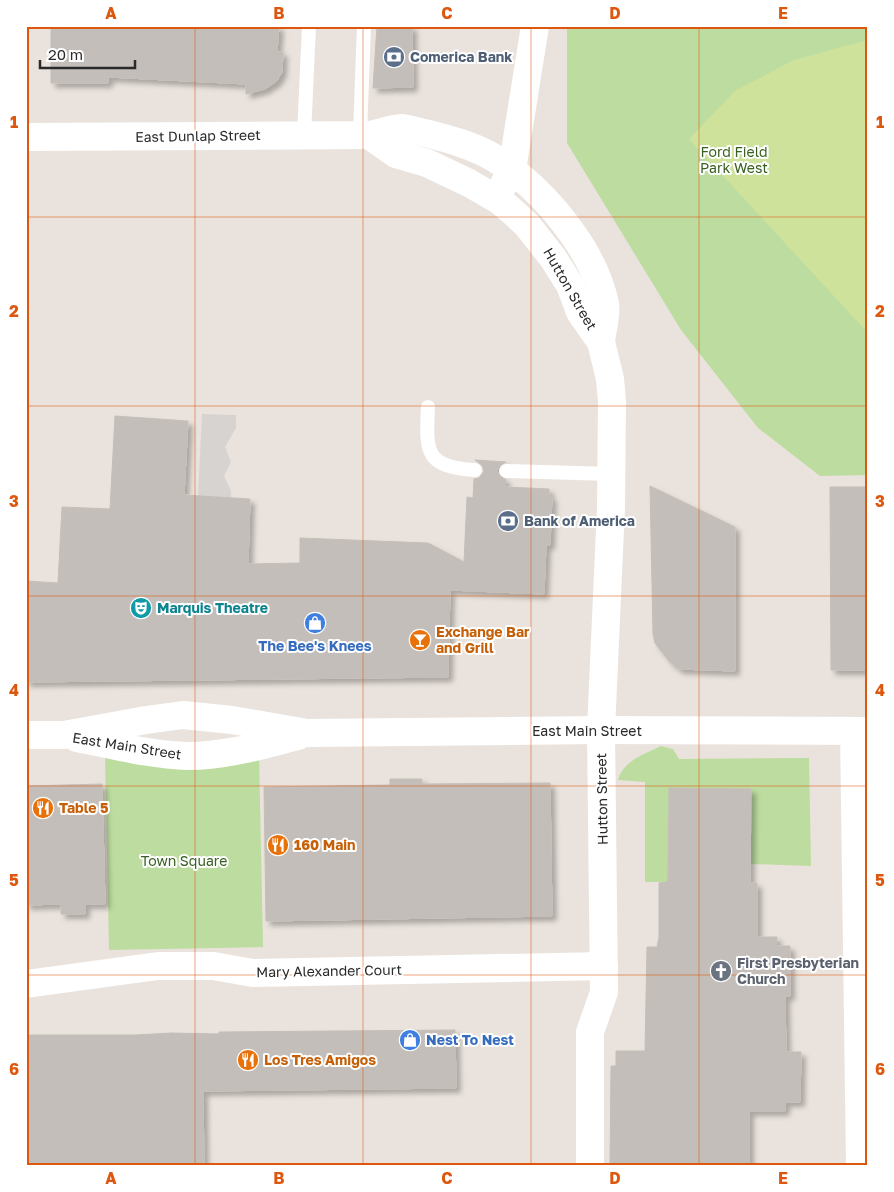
<svg xmlns="http://www.w3.org/2000/svg" width="894" height="1192" font-family="'Golos Text',sans-serif">
	<style>
		.green { fill: #bddc9f }
		.pitch { fill: #cfe29c }
		.plaza { fill: #d7d3d0 }
		.building { fill: #c3beb9; stroke: #c6beb7; filter: url(#shadow) }
		.lines { fill: none; stroke-linecap: round; stroke-linejoin: round }
		.service { stroke: #fff; stroke-width: 14 }
		.minor { stroke: #fff; stroke-width: 28 }
		.tertiary { stroke: #fff; stroke-width: 28 }
		.grid { fill: none; stroke: #de570e; stroke-width: 1; stroke-opacity: 0.55 }
		.labels { text-anchor: middle; stroke-width: 4; stroke-linejoin: round; paint-order: stroke }
		.service-label { font-size: 14px; font-weight: bold; fill: #4e5e75; stroke: #fff; text-anchor: start }
		.street-label { font-size: 14px; fill: #2a2a2a; stroke: #fff }
		.park-label { font-size: 14px; fill: #386021; stroke: #fff }
		.culture-label { font-size: 14px; font-weight: bold; fill: #0d838f; stroke: #fff; text-anchor: start }
		.food-label { font-size: 14px; font-weight: bold; fill: #c56008; stroke: #fff; text-anchor: start }
		.shop-label { font-size: 14px; font-weight: bold; fill: #366cbe; stroke: #fff }
		.worship-label { font-size: 14px; font-weight: bold; fill: #5b616d; stroke: #fff; text-anchor: start }
		.neatline { fill: none; stroke: #de570e; stroke-width: 2 }
		.grid-label { font-size: 16px; text-anchor: middle; font-weight: bold; fill: #de570e }
	</style>
	<defs>
		<filter id="shadow"><feDropShadow dx="4.5" dy="4.5" stdDeviation="2.5" flood-color="#0004"/></filter>
	</defs>
	<rect width="100%" height="100%" fill="#eae3dd"/>
	<g class="green">
		<path d="M567 26H868V475L820 476 758 428 681 330 567 143Z"/>
		<path d="M661 746 673 749 679 759 809 758 811 866 751 864V789L669 788 668 882H645V782L618 780C623 761 644 754 661 746Z"/>
		<path d="M259 752 263 947 109 950 105 756Z"/>
	</g>
	<path class="pitch" d="M868 40V333L689 139 735 91 794 60Z"/>
	<path class="plaza" d="M202 414 236 415V428L225 447 231 462 224 476 231 491V498L198 496Z"/>
	<g class="building">
		<path d="M51 26H279L277 52H283L282 72 277 81 265 89 246 94V84L108 77V83H51Z"/>
		<path d="M377 26H412L413 87 373 88Z"/>
		<path d="M115 416 188 421 184 495 250 499 248 564 300 563V538L428 543 464 562 467 497 473 498 474 479 479 478 484 471 483 466 475 460 506 462 499 466 497 471 501 478 506 480 505 487 549 489V497H552L550 545H546L544 594 450 590 448 677 26 682V581L58 583 62 507 110 509Z"/>
		<path d="M650 486 735 527V671L679 669 669 661 655 643 653 634Z"/>
		<path d="M830 487H868V670H831Z"/>
		<path d="M390 779H422V784L550 783 552 916 266 921 264 787 390 785Z"/>
		<path d="M102 784 105 904H85V914H61V904L26 905V786Z"/>
		<path d="M669 788 751 789 750 883H757V937H777L776 946H790V996H785L786 1052H801L800 1102H785V1111H749V1166H610L611 1066H616V1051H645L647 947H657L659 937V883L668 882Z"/>
		<path d="M455 1030 456 1088 203 1091 204 1166H26V1035H135L172 1033 219 1034V1032Z"/>
	</g>
	<g class="lines">
		<g class="service">
			<path d="M360 134 364 26"/>
			<path d="M304 135 309 26"/>
			<path d="M428 407C426 451 424 467 475 470"/>
			<path d="M506 471 611 474"/>
		</g>
		<g class="minor">
			<path d="M369 135 396 154 427 163 469 183 500 201 513 212 527 225 553 258 570 285 580 312 601 342 610 379 612 401 611 507 601 730 604 992 590 1032V1166"/>
			<path d="M26 137 369 135C380 133 393 128 403 128 410 129 418 132 425 133 449 139 475 146 496 159 543 189 594 249 605 304 607 315 602 330 601 342"/>
			<path d="M504 184 512 170 535 26"/>
			<path d="M854 731 860 1166"/>
			<path d="M26 984 158 966H213L253 973 604 966"/>
		</g>
		<g class="tertiary">
			<path d="M26 735H64L146 720 183 715 232 720 307 733 601 730 868 731"/>
			<path d="M77 738C113 745 151 755 188 756 226 756 262 745 298 736"/>
		</g>
	</g>
	<path class="grid" d="M195 26V1166M363 26V1166M531 26V1166M699 26V1166M26 217H868M26 406H868M26 596H868M26 786H868M26 975H868"/>
	<defs>
		<g id="bank-disc" transform="scale(1.125)"><circle r="9.5" fill="#5c6f8a" stroke="#fff"/><path d="M-6-4H6V4H-6ZM0-2.3a2.3 2.3 0 1 0 0 4.6a2.3 2.3 0 1 0 0-4.6Z" fill="#fff"/></g>
		<g id="theatre-disc" transform="scale(1.125)"><circle r="9.5" fill="#0f9aa8" stroke="#fff"/><path d="M-5-5.5Q0-4 5-5.5V0Q5 5 0 6Q-5 5-5 0ZM-3.3-2.5H-1v1.5H-3.3ZM1-2.5H3.3v1.5H1ZM-2.8 1Q0 5.5 2.8 1Z" fill="#fff"/></g>
		<g id="shop-disc" transform="scale(1.125)"><circle r="9.5" fill="#3f7fe0" stroke="#fff"/><path d="M-5-2.5h2.3a2.7 3.5 0 0 1 5.4 0H5L5.5 6h-11ZM-1.5-2.5h3a1.5 2.3 0 0 0-3 0Z" fill="#fff"/></g>
		<g id="bar-disc" transform="scale(1.125)"><circle r="9.5" fill="#e8710a" stroke="#fff"/><path d="M-6-5H6L.8 .8V4.5H3.5V6h-7V4.5H-.8V.8Z" fill="#fff"/></g>
		<g id="restaurant-disc" transform="scale(1.125)"><circle r="9.5" fill="#e8710a" stroke="#fff"/><path d="M-5-6h1v4h1v-4h1v4h1v-4h1v5L-1.5 .5V6h-2V.5L-5-1ZM5-6V6H3V1.5H1.5Q1.5-4 5-6Z" fill="#fff"/></g>
		<g id="church-disc" transform="scale(1.125)"><circle r="9.5" fill="#6b7280" stroke="#fff"/><path d="M-1.2-6h2.4v3.5h3.3v2.4h-3.3V6h-2.4V-.1h-3.3v-2.4h3.3Z" fill="#fff"/></g>
	</defs>
	<g fill-rule="evenodd">
		<use href="#bank-disc" x="394" y="57"/>
		<use href="#bank-disc" x="508" y="521"/>
		<use href="#theatre-disc" x="141" y="608"/>
		<use href="#shop-disc" x="315" y="623"/>
		<use href="#bar-disc" x="420" y="640"/>
		<use href="#restaurant-disc" x="43" y="808"/>
		<use href="#restaurant-disc" x="278" y="845"/>
		<use href="#church-disc" x="721" y="971"/>
		<use href="#shop-disc" x="410" y="1040"/>
		<use href="#restaurant-disc" x="248" y="1060"/>
	</g>
	<g class="labels">
		<g class="service-label">
			<text x="410" y="62">Comerica Bank</text>
			<text x="524" y="526">Bank of America</text>
		</g>
		<g class="street-label">
			<text transform="translate(198 136) rotate(-1)" y="5">East Dunlap Street</text>
			<text transform="translate(570 289) rotate(60)" y="5">Hutton Street</text>
			<text x="587" y="736">East Main Street</text>
			<text transform="translate(127 746) rotate(9)" y="5">East Main Street</text>
			<text transform="translate(602 799) rotate(-91)" y="5">Hutton Street</text>
			<text transform="translate(329 971) rotate(-1)" y="5">Mary Alexander Court</text>
		</g>
		<g class="park-label">
			<text x="734" y="157">Ford Field<tspan x="734" dy="16">Park West</tspan></text>
			<text x="184" y="866">Town Square</text>
		</g>
		<g class="culture-label">
			<text x="157" y="613">Marquis Theatre</text>
		</g>
		<g class="food-label">
			<text x="436" y="637">Exchange Bar<tspan x="436" dy="16">and Grill</tspan></text>
			<text x="59" y="813">Table 5</text>
			<text x="294" y="850">160 Main</text>
			<text x="264" y="1065">Los Tres Amigos</text>
		</g>
		<g class="shop-label">
			<text x="315" y="651">The Bee's Knees</text>
			<text x="426" y="1045" text-anchor="start">Nest To Nest</text>
		</g>
		<g class="worship-label">
			<text x="737" y="968">First Presbyterian<tspan x="737" dy="16">Church</tspan></text>
		</g>
	</g>
	<rect width="894" height="1192" fill="none" stroke="#ffffff" stroke-width="55"/>
	<path d="M40 60v8h95v-8" fill="none" stroke="#2a2a2a" stroke-width="2.5"/>
	<text x="48" y="60" font-size="15" fill="#2a2a2a" stroke="#ffffff" stroke-width="4" paint-order="stroke">20 m</text>
	<rect x="28" y="28" width="838" height="1136" class="neatline"/>
	<g class="grid-label">
		<text x="111" y="19">A</text>
		<text x="279" y="19">B</text>
		<text x="447" y="19">C</text>
		<text x="615" y="19">D</text>
		<text x="783" y="19">E</text>
		<text x="14" y="128">1</text>
		<text x="880" y="128">1</text>
		<text x="14" y="317">2</text>
		<text x="880" y="317">2</text>
		<text x="14" y="507">3</text>
		<text x="880" y="507">3</text>
		<text x="14" y="696">4</text>
		<text x="880" y="696">4</text>
		<text x="14" y="886">5</text>
		<text x="880" y="886">5</text>
		<text x="14" y="1075">6</text>
		<text x="880" y="1075">6</text>
		<text x="111" y="1184">A</text>
		<text x="279" y="1184">B</text>
		<text x="447" y="1184">C</text>
		<text x="615" y="1184">D</text>
		<text x="783" y="1184">E</text>
	</g>
</svg>
